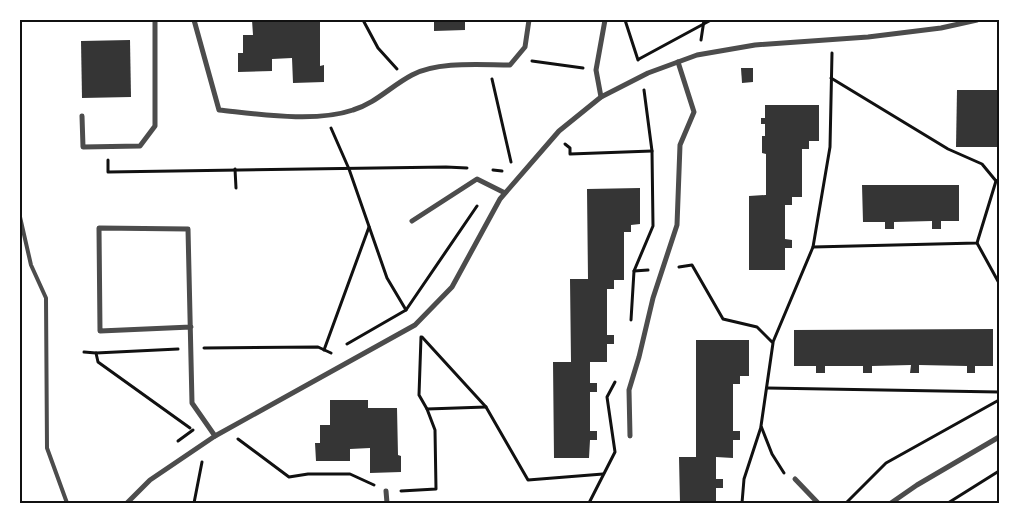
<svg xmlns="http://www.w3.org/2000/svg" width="1019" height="523" font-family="'Open Sans',sans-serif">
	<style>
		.building { fill: #353535 }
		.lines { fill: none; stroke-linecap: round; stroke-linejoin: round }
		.path { stroke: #111; stroke-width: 3 }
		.service { stroke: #4c4c4c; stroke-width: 4 }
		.minor { stroke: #4c4c4c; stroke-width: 5 }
		.neatline { fill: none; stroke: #111; stroke-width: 2 }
	</style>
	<rect width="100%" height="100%" fill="#fff"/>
	<g class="building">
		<path d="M252 20H320V66L324 65V82L293 83 292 58 272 59V71L238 72V53H243V35H253Z"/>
		<path d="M434 20H465V30L434 31Z"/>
		<path d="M130 40 131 97 82 98 81 41Z"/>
		<path d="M741 68H753V82L742 83Z"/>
		<path d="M957 90H999V147H956Z"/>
		<path d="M765 105H819V141H809V149H802V197H792V205H785V239L792 240V248H785V270H749V196L766 195V154L762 153V136H765V124H761V118H765Z"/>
		<path d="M862 185H959V221H941V229H932V221L894 222V229H885V222H863Z"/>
		<path d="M640 188V224L631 225V232H624V280H614V289H607V335H614V344H607V362H590V383H597V392H590V431H597V440H590L589 458H554L553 362H571L570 279H588L587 189Z"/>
		<path d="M993 329V366H975V373H967V366L919 365V373H910L911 365 872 366V373H863V366H825V373H816V366H794V330Z"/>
		<path d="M696 340H749V376H740V384H733V431H740V440H733V458L716 457V479H723V488H716V503H680L679 457H696Z"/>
		<path d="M330 400H368V408H397L398 455 401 456V472L370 473V448L350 449V461H316L315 443H320V425H330Z"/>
		<rect x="774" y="501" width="21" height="2"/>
	</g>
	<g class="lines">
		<g class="path">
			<path d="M363 20 378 48 397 69"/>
			<path d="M625 20 638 60"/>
			<path d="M849 20H855"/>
			<path d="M701 40 704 20"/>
			<path d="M639 59 711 20"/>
			<path d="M532 61 583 68"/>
			<path d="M831 78 948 149 982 164 996 181"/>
			<path d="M492 79 511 162"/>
			<path d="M331 128 349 169 387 278 406 310"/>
			<path d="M565 144 570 148V154L652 151"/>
			<path d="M108 160V172L446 167 467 168"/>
			<path d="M235 169 236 188"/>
			<path d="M493 170 502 171"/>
			<path d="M977 243 999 283"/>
			<path d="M813 247 977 243 996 181 999 180"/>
			<path d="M679 267 692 265 723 319 757 327 773 343 761 426 772 454 784 473"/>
			<path d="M634 271 648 270"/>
			<path d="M631 320 634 271 653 226 652 151 644 90"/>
			<path d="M421 337 419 395 427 409 486 407"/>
			<path d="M422 337 486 407 528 480 603 474"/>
			<path d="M773 342 813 247 830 147 832 53"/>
			<path d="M347 344 406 310 477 206"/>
			<path d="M204 348 318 347 331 353"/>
			<path d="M324 350 369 227"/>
			<path d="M84 352 96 353 98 362 190 428"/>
			<path d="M96 353 178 349"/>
			<path d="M767 388 999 392"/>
			<path d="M238 439 289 477 308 474H350L374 485"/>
			<path d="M178 441 193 430"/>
			<path d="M401 491 436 489 435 430 427 409"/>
			<path d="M194 503 202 462"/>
			<path d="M589 503 615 452 607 397 615 382"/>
			<path d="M742 503 744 479 761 427"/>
			<path d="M846 503 886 463 999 400"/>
			<path d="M948 503 999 471"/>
		</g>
		<path class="service" d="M20 217 31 265 46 298 47 448 67 503"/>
		<g class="minor">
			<path d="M194 20 219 110C258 114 315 123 353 110 376 103 391 86 412 75 438 61 481 65 510 65L525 47 529 20"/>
			<path d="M601 97 596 70 605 20"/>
			<path d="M82 116 83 147 140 146 155 126V20"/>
			<path d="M412 221 477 179 505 193"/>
			<path d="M191 327 100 331 99 228 188 229 192 403 215 436"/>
			<path d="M630 436 629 390 639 357 653 298 677 225 680 145 694 112 678 62"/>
			<path d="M795 479 818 503"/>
			<path d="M386 491 387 503"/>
			<path d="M127 503 150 480 215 436 415 325 452 287 500 199 559 131 601 97 648 73 697 55 755 45 868 37 941 28 977 20"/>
			<path d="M891 503 917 485 999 437"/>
		</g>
	</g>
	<rect width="1019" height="523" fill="none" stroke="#ffffff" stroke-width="42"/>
	<rect x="21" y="21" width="977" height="481" class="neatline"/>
</svg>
